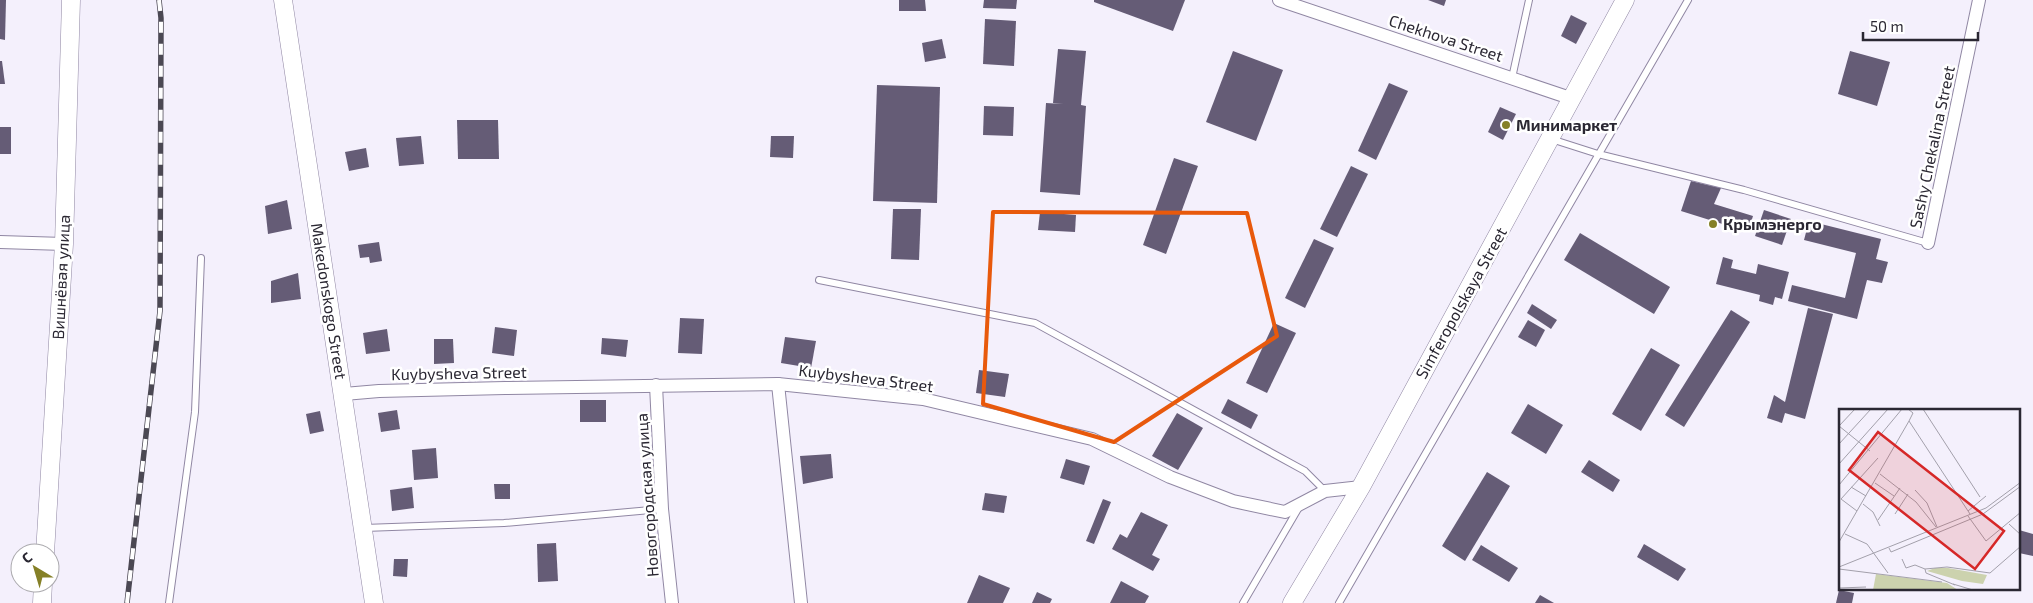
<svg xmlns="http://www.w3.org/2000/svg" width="2033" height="603" font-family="'Exo 2',sans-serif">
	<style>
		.building { fill: #655c76 }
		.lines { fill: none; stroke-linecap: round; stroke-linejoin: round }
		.lane-casing { stroke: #9087a3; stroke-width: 8 }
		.street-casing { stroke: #9087a3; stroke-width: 14 }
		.secondary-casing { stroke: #9087a3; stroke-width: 19 }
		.lane { stroke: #fff; stroke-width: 6 }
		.street { stroke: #fff; stroke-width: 12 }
		.secondary { stroke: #fff; stroke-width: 18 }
		.rail-casing { stroke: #4b4853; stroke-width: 5.5 }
		.rail { stroke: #fff; stroke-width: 4; stroke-dasharray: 11; stroke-linecap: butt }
		.marked { fill: none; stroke: #e8590c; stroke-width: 4; stroke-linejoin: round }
		.poi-dot { fill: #858027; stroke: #fff; stroke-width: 2 }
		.labels { text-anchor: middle; stroke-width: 5; stroke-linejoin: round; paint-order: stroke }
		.street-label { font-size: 16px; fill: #2a2732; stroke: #fff }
		.poi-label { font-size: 16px; font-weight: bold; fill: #2a2732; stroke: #fff; text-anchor: start }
		.inset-road { fill: none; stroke: #a3a0ab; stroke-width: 1 }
		.view { fill: #d62828; fill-opacity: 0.15; stroke: #d62828; stroke-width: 2.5 }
		.inset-edge { fill: none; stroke: #2a2732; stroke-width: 2.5 }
	</style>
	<rect width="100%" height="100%" fill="#f4f0fc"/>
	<g class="building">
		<path d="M0 0H6L5 40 0 39Z"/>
		<path d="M899 0H925L926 11H899Z"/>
		<path d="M984 0H1017L1016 9 983 8Z"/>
		<path d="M1094 0H1185L1173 31 1094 2Z"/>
		<path d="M1428 0H1446L1444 6Z"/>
		<path d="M1571 15 1587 23 1576 44 1561 36Z"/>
		<path d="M985 19 1016 21 1014 66 983 64Z"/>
		<path d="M942 39 946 58 925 62 922 43Z"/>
		<path d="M1058 49 1086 51 1081 105 1086 106 1080 195 1040 192 1046 103 1063 104 1053 103Z"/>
		<path d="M1233 51 1283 70 1256 141 1206 122Z"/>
		<path d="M1850 51 1890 62 1877 106 1838 94Z"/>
		<path d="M0 61H2L5 84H0Z"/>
		<path d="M1389 83 1408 91 1376 160 1358 151Z"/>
		<path d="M877 85 940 87 937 203 873 201Z"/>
		<path d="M984 106 1014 107 1013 136 983 135Z"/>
		<path d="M1500 107 1516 114 1503 140 1488 132Z"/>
		<path d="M457 120H498L499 159H458Z"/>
		<rect x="0" y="127" width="11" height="27"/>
		<path d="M421 136 424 164 399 166 396 138Z"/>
		<path d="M771 136H794L793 158 770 157Z"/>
		<path d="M366 148 369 167 349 171 345 152Z"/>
		<path d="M1174 158 1198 166 1166 254 1143 245Z"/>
		<path d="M1351 166 1368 174 1337 237 1320 229Z"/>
		<path d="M1691 181 1721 188 1714 204 1753 216 1748 232 1681 211Z"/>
		<path d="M287 200 292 229 268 234 265 206Z"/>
		<path d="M893 209H921L919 260 891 259Z"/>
		<path d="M1764 210 1791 219 1782 245 1755 236Z"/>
		<path d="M1040 212 1076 215 1075 232 1038 230Z"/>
		<path d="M1809 221 1881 239 1876 259 1888 262 1882 283 1867 280 1857 319 1788 301 1792 285 1845 298 1856 253 1804 240Z"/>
		<path d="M1580 233 1670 287 1654 314 1564 260Z"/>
		<path d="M1314 239 1334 248 1305 308 1285 298Z"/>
		<path d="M379 242 382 261 370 263 369 257 360 258 358 245Z"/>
		<path d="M1723 257 1733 260 1731 268 1756 274 1758 264 1789 272 1782 299 1775 297 1773 305 1759 301 1760 295 1716 284Z"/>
		<path d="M298 273 301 299 271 303V281Z"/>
		<path d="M1532 304 1557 320 1551 329 1527 313Z"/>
		<path d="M1808 308 1833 314 1805 419 1785 413 1782 423 1767 418 1774 395 1785 402Z"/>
		<path d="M1731 310 1750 322 1684 427 1665 415Z"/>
		<path d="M680 318 704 319 702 354 678 353Z"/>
		<path d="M1528 320 1545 330 1536 347 1518 337Z"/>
		<path d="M1274 323 1296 333 1267 393 1246 383Z"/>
		<path d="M495 327 517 330 514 356 492 353Z"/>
		<path d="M387 329 390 351 366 354 363 333Z"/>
		<path d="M785 337 816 341 811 368 781 363Z"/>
		<path d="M602 338 628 340 626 357 601 354Z"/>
		<path d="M434 339H453L454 363 434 364Z"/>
		<path d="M1651 348 1680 365 1641 431 1612 414Z"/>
		<path d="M979 370 1009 374 1005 397 976 393Z"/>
		<path d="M1228 399 1258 415 1251 429 1221 413Z"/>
		<rect x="580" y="400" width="26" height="22"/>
		<path d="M1528 404 1563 425 1546 454 1511 433Z"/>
		<path d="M397 410 400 429 381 432 378 413Z"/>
		<path d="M320 411 324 431 310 434 306 414Z"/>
		<path d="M1177 413 1203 428 1178 470 1152 456Z"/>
		<path d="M436 448 438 478 414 480 412 450Z"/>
		<path d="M831 454 833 478 803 484 800 456Z"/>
		<path d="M1066 459 1090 466 1084 485 1060 478Z"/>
		<path d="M1589 460 1620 480 1613 492 1581 472Z"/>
		<path d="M1487 472 1510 486 1465 561 1442 546Z"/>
		<path d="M494 484H510V499H495Z"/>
		<path d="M412 487 414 508 392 511 390 490Z"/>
		<path d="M985 493 1007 496 1004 513 982 510Z"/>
		<path d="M1103 499 1111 502 1094 544 1086 541Z"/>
		<path d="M1141 512 1168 525 1152 555 1160 559 1153 571 1112 549 1120 534 1127 538Z"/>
		<path d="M2019 530 2033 534V556L2019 553Z"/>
		<path d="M556 543 558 581 538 582 537 544Z"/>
		<path d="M1644 544 1686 569 1678 581 1637 557Z"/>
		<path d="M1481 545 1518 568 1509 582 1472 560Z"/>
		<path d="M394 559H408L407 577 393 576Z"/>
		<path d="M979 575 1010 588 1003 603H967Z"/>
		<path d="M1121 581 1149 596 1145 603H1110Z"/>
		<path d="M1839 590 1854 593 1852 603H1836Z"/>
		<path d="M1037 592 1052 599 1050 603H1032Z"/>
		<path d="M1540 595 1554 603H1535Z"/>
	</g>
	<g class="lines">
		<g class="lane-casing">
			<g id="lane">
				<path d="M1512 78 1529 0"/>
				<path d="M1551 139 1598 154 1744 190 1928 243"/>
				<path d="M819 280 1035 323 1305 471 1325 491"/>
				<path d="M364 528 504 523 662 509"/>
				<path d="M169 603 195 412 201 258"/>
				<path d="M1243 603 1298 509"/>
				<path d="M1339 603 1688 0"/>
			</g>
		</g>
		<g class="street-casing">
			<g id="street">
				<path d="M1279 0 1573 99"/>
				<path d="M0 242 64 244"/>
				<path d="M1928 243 1979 0"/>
				<path d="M778 384 801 603"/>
				<path d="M656 385 662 509 672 603"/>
				<path d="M344 394 379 391 505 388 778 384 923 399 1092 439 1170 477 1233 501 1285 512 1325 491 1361 487"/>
			</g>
		</g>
		<g class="secondary-casing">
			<g id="secondary">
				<path d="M283 0 374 603"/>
				<path d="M45 553 64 244 71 0"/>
				<path d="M42 603 43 583"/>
				<path d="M1292 603 1361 487 1625 0"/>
			</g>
		</g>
		<use href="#lane" class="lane"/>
		<use href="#street" class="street"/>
		<use href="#secondary" class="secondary"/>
		<g class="rail-casing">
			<path id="rail" d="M127 603 160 311 161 18 159 0"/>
		</g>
		<use href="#rail" class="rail"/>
	</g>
	<path class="marked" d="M993 212 1247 213 1277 336 1114 442 983 404Z"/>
	<g class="poi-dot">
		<circle cx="1506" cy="125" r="5"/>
		<circle cx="1713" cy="224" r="5"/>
	</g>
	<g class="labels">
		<g class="street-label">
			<text transform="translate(1446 38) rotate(18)" y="6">Chekhova Street</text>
			<text transform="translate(1932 147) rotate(-78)" y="6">Sashy Chekalina Street</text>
			<text transform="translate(61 277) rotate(-87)" y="6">Вишнёвая улица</text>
			<text transform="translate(329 301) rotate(81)" y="6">Makedonskogo Street</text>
			<text transform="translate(1461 303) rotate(-61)" y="6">Simferopolskaya Street</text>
			<text transform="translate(459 373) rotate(-1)" y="6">Kuybysheva Street</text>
			<text transform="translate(866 378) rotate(7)" y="6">Kuybysheva Street</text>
			<text transform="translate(647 495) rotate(-94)" y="6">Новогородская улица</text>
		</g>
		<g class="poi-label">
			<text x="1516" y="131">Минимаркет</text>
			<text x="1723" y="230">Крымэнерго</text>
		</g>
	</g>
	<g transform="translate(1839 409)">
		<rect width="181" height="181" fill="#f4f0fc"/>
		<path d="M96 159H109L148 166 144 175 123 172 88 162ZM37 165 108 174 119 181H34Z" fill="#ccd2ae"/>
		<path class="inset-road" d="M84 0 141 88M70 12 131 105M0 17 31 42M0 17 16 0M0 35 32 0M0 55 49 0M41 65 77 93 97 118M36 74 55 87M0 76 63 0M12 78 27 87M76 81 88 94 98 118M24 95 34 103 41 117M18 102 2 90 39 49M129 102 147 87M56 105 69 85M129 107 147 132 182 103M39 111 61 79M170 115 182 126M6 125 28 135 49 164M0 133 70 12 74 4 69 0M50 139 52 143 144 105 182 77M63 150 67 159 76 156 86 160M0 158 147 99 182 73M0 160 103 173M114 175 134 181M116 176 87 164 86 160 108 158 151 164 182 137M0 179 27 178"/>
		<path class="view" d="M39 23 165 122 136 160 10 61Z"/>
		<rect width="181" height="181" class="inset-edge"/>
	</g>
	<g transform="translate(35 568) rotate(322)"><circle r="24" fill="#ffffff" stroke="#aaa9ad"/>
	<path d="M0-4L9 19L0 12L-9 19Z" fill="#858027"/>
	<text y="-8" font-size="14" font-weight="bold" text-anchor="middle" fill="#2a2732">С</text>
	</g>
	<path d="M1863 32v8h115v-8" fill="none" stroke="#2a2732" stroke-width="2.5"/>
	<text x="1870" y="32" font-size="15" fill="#2a2732" stroke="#ffffff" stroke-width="4" paint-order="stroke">50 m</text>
</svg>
